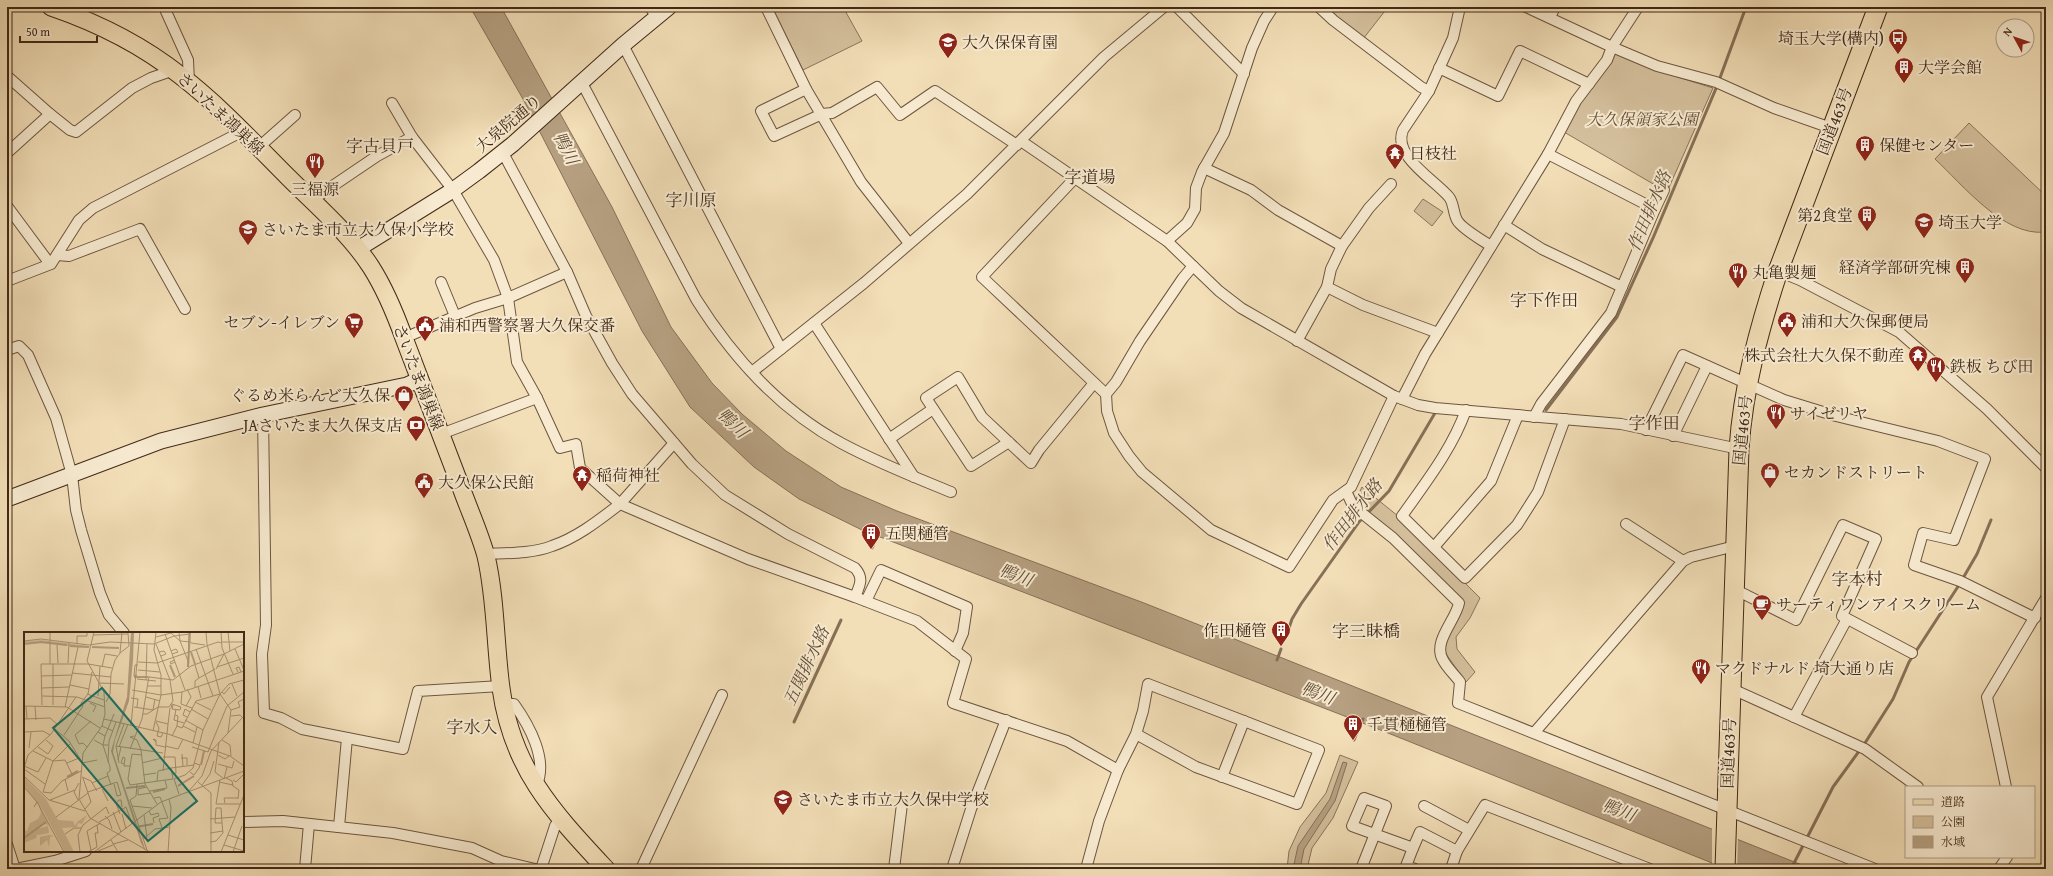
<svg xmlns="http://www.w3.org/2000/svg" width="2053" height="876" font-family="'Gentium Book Plus','Noto Serif JP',serif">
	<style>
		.green { fill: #d4bf9c; stroke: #8a745a }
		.water { fill: #b6a081; stroke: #877057 }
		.pier { fill: #f2deb7 }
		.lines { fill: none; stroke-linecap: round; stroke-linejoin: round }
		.stream { stroke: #877057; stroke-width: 3 }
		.street-casing { stroke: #6d563f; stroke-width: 12 }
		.secondary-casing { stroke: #412917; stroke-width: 17 }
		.primary-casing { stroke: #412917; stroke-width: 19 }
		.highway-casing { stroke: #412917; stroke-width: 21 }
		.street { stroke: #f7ead0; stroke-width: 10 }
		.secondary { stroke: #f7ead0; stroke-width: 15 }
		.primary { stroke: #f2deb7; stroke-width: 17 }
		.highway { stroke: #f2deb7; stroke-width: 19 }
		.labels { text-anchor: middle; stroke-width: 4; stroke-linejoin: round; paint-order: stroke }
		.poi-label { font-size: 16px; fill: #412917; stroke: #f7ead0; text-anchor: start }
		.street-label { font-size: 16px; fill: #412917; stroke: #f7ead0 }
		.park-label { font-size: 16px; font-style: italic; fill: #664e38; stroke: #f7ead0 }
		.neighbourhood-label { font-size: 17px; fill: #412917; stroke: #f7ead0 }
		.water-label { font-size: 17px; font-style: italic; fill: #644d37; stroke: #f7ead0 }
		.inset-river { fill: none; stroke: #b6a081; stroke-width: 2 }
		.inset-road { fill: none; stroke: #ab9677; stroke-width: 1 }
		.view { fill: #0f766e; fill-opacity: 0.15; stroke: #0f766e; stroke-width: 2 }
		.inset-edge { fill: none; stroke: #412917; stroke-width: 2 }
	</style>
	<rect width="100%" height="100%" fill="#f2deb7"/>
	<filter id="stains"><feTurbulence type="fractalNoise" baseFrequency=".005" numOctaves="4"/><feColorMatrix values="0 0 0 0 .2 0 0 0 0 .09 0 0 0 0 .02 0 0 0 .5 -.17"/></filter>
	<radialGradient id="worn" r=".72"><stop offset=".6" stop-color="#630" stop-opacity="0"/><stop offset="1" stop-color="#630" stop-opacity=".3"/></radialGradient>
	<g class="green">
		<path d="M772 7H843L862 41 803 70Z"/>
		<path d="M1325 7H1388L1363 39Z"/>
		<path d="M1615 52 1655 70 1713 88 1667 192 1564 132 1580 102Z"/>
		<path d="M1969 123 2046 196 2045 232C2004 237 1962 184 1935 159Z"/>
		<path d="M1423 199 1443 212 1432 226 1414 211Z"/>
		<path d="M1362 487 1398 516 1480 598 1470 618 1456 637 1457 649 1475 672 1466 682 1446 654 1444 645 1462 608 1359 506 1356 499Z"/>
		<path d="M1340 755 1358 762 1333 818 1312 848 1307 869H1287L1289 851 1300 827 1326 793Z"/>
	</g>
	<g class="water">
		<path d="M470 7H501L612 207 671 327 712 383 742 414 786 451 841 487 897 511 1144 603 1812 869H1727L1373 727 862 530 799 499 754 467 690 407 642 331 523 99Z"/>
		<path d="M1343 762 1347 763 1335 801 1304 849 1300 869H1293L1298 846 1330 799Z"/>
	</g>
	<path class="pier" d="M1712 827 1738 837 1737 869H1722L1712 865Z"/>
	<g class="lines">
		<g class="stream">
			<path d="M1546 410 1617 317 1653 238 1717 86 1746 7"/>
			<path d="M872 548 878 533"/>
			<path d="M1288 631 1292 619 1301 604 1359 522 1389 491 1435 413"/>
			<path d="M1277 660 1281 649"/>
			<path d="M794 722 841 620"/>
			<path d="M1354 740 1363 719"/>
			<path d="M1791 869 1833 787 1865 743 1893 699 1909 662 1959 585 1977 554 1991 520"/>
		</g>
		<g class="street-casing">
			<g id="street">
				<path d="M164 7 188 60 189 82"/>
				<path d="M650 7 656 16"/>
				<path d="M766 7 806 89 861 182 908 242"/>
				<path d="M1177 7 1244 74"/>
				<path d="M1319 7 1333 20 1421 87 1429 91"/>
				<path d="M1460 7 1453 38 1429 91 1403 130C1392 156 1435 180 1449 197 1454 203 1453 213 1457 220 1461 228 1483 241 1491 246"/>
				<path d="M1638 7 1612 47 1657 66 1716 82 1774 108 1831 128"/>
				<path d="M1550 17 1555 7"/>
				<path d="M623 45 781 349"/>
				<path d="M1439 68 1498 96 1520 51 1589 84"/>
				<path d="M7 76 50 114"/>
				<path d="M582 83 696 299C732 356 780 410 841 443 876 462 914 477 951 492"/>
				<path d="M806 89 761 111 774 136 822 114 832 113 877 87 900 115 935 91 1017 145"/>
				<path d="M392 103 412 137 453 190 494 260 508 298 517 362 537 398 441 434"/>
				<path d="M1021 141 1167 241 1219 291 1241 308 1394 396 1418 405 1435 408 1621 424 1739 449"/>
				<path d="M259 147 295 115"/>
				<path d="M7 153 50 114 70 130 76 132 132 88 151 78 174 70"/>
				<path d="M503 153 567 272 586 316 612 363 632 394 692 464 725 495 788 534 855 568C864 578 860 585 855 597"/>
				<path d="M1204 168 1251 190 1278 210 1342 246"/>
				<path d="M1075 178 982 277 1106 394 1107 411 1114 433 1129 456 1142 472 1211 530 1289 567 1333 500 1351 487 1394 396"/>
				<path d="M312 200 377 156 412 137"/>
				<path d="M7 206 50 264"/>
				<path d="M1655 209 1664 190"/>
				<path d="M1504 225 1542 249 1622 287"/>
				<path d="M1167 241 1187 223 1195 209 1196 188 1202 172 1224 133 1252 48 1264 21 1273 7"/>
				<path d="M57 255 69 256 140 229 185 309"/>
				<path d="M1778 271 1800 280 1899 332 1987 409 2046 468"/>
				<path d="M7 281 51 264 79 220 93 208 243 131"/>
				<path d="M441 282 455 316"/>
				<path d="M1327 287 1363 305 1438 333"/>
				<path d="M814 323 914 477"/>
				<path d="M404 338 475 308 508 298 567 272"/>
				<path d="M1297 341 1327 287 1331 269 1342 246 1369 208 1391 184"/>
				<path d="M7 350 19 346 28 355 56 418 72 475 76 510 81 530 100 593 109 615 124 633"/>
				<path d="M752 372 864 283 967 194 1104 57 1164 7"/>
				<path d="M1106 394 1116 382 1140 341 1183 278 1193 266"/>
				<path d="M537 398 560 448 576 444 580 468 620 504 674 443"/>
				<path d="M1402 399 1425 354 1548 154 1576 101 1607 60 1612 47 1526 7"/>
				<path d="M1466 410C1452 449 1426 482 1402 516L1465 578 1517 525 1538 492 1565 419"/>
				<path d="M263 415 266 625 262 654 264 713 281 718 302 729 403 749 418 691 501 686"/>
				<path d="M1534 417 1541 404 1611 313 1655 209 1548 154"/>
				<path d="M1646 430 1683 355 1784 400 1836 416 1938 441 1985 459 1954 540 1923 533 1914 565 1960 581 2035 618"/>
				<path d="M1673 436 1707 366"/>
				<path d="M889 439 933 409"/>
				<path d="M1009 442 971 466 926 398 958 377 982 417 1031 463 1039 450 1094 383"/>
				<path d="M1346 491 1353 506 1393 538 1459 603C1456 620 1432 642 1443 660 1447 668 1455 675 1460 682L1458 703 1875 869"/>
				<path d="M1626 524 1683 561"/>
				<path d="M1434 547 1491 481 1518 415"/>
				<path d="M485 554C507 553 531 554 552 546 578 537 599 520 620 504L748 559 855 597 917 621 966 659 953 703 1067 741 1118 770"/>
				<path d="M1734 589 1796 620 1843 525 1876 539 1842 616 1912 653"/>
				<path d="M866 601 881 570 967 607 963 633 955 651"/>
				<path d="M1730 688 1865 749 1918 787"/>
				<path d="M503 704H514C529 725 549 761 536 786"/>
				<path d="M1794 717 1847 619"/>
				<path d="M1534 733 1683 561 1691 557 1735 546"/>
				<path d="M1222 777 1244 721"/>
				<path d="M2006 787 1987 697 2046 598"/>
				<path d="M1424 806 1469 830"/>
				<path d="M243 822 283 821 393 833 472 848 501 861 535 869"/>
				<path d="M339 827 347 738"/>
				<path d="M7 844 15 869"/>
				<path d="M1413 848 1406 866 1415 869"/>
				<path d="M16 869 55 861 86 851"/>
				<path d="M305 869 309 824"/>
				<path d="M541 869 555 826 560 819"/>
				<path d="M641 869 722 695"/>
				<path d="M894 869 902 804"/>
				<path d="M952 869 971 809 1006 720"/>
				<path d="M1086 869 1099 821 1118 770 1136 734 1143 711 1148 684 1319 750 1297 804 1196 767 1136 734"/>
				<path d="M1361 869 1386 806 1364 798 1352 826 1413 848 1420 832 1457 851"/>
				<path d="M1451 869 1457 851 1485 805 1650 869"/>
				<path d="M1999 869 2007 857"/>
			</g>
		</g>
		<g class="secondary-casing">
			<g id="secondary">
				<path d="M358 249 453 190 479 171 513 144 623 45 669 7"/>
				<path d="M7 499 161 441 263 415 407 385 420 379"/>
			</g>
		</g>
		<g class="primary-casing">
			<path id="primary" d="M51 7C98 23 142 45 181 76 220 106 254 143 289 178 317 206 349 233 371 267 385 289 395 313 404 338 423 389 443 439 462 490 470 512 480 534 486 556 496 599 495 644 501 688 512 769 553 812 606 869"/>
		</g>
		<g class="highway-casing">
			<path id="highway" d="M1725 869 1739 449C1743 388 1759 329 1778 271L1878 7"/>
		</g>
		<use href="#street" class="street"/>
		<use href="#secondary" class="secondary"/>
		<use href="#primary" class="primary"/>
		<use href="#highway" class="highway"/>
	</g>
	<defs>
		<g id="bus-pin" transform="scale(1)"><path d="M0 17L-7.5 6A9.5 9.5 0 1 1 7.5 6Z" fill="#8f2418" stroke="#f7ead0"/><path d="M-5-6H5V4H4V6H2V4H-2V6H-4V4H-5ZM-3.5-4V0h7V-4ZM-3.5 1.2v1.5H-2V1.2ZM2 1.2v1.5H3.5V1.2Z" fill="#fff"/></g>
		<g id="school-pin" transform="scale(1)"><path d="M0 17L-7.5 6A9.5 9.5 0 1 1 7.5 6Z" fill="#8f2418" stroke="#f7ead0"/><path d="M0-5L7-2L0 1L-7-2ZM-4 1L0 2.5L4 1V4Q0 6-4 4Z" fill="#fff"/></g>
		<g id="building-pin" transform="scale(1)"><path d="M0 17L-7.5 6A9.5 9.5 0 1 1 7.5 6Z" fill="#8f2418" stroke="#f7ead0"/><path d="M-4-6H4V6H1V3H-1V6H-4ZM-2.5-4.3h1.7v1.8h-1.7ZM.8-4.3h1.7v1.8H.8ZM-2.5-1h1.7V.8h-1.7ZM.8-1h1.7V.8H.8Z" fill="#fff"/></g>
		<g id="temple-pin" transform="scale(1)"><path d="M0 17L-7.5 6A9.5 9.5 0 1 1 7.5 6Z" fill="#8f2418" stroke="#f7ead0"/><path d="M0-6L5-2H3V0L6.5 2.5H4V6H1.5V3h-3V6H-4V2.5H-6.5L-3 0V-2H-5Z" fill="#fff"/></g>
		<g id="restaurant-pin" transform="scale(1)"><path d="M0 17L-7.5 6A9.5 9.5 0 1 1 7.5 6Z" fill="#8f2418" stroke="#f7ead0"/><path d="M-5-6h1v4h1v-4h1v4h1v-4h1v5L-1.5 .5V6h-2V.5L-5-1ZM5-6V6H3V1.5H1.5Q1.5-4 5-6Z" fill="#fff"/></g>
		<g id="university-pin" transform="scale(1)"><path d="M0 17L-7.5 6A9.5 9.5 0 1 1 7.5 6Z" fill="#8f2418" stroke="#f7ead0"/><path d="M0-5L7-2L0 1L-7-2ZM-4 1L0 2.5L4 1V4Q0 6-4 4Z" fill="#fff"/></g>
		<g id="civic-pin" transform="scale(1)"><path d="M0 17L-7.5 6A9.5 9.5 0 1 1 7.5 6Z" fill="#8f2418" stroke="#f7ead0"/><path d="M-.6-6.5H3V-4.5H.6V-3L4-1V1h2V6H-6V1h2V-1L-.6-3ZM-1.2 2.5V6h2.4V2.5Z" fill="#fff"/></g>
		<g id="supermarket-pin" transform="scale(1)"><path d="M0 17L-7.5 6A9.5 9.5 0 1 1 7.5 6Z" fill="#8f2418" stroke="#f7ead0"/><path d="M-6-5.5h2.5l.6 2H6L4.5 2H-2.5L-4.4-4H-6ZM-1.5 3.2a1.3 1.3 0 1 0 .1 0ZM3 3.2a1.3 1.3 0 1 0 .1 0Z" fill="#fff"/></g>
		<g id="shop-pin" transform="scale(1)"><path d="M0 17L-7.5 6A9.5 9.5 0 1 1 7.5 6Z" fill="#8f2418" stroke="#f7ead0"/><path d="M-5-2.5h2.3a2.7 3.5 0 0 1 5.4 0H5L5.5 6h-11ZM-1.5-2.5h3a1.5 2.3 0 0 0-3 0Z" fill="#fff"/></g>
		<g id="bank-pin" transform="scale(1)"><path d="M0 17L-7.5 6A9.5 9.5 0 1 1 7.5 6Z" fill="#8f2418" stroke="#f7ead0"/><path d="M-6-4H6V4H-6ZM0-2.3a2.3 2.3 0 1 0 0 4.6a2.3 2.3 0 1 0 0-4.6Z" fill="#fff"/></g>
		<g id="cafe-pin" transform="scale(1)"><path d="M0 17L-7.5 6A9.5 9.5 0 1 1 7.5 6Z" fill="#8f2418" stroke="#f7ead0"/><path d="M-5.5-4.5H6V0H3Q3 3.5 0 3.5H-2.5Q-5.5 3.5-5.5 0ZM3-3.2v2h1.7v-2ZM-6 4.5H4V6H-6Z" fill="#fff"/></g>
	</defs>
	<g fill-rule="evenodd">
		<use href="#bus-pin" x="1898" y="38"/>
		<use href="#school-pin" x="948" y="42"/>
		<use href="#building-pin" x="1904" y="67"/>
		<use href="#building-pin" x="1865" y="145"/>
		<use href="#temple-pin" x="1395" y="153"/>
		<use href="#restaurant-pin" x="315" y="162"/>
		<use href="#building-pin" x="1867" y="215"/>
		<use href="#university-pin" x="1924" y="222"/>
		<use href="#school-pin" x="248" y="229"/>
		<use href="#building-pin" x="1965" y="267"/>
		<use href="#restaurant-pin" x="1738" y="272"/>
		<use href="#civic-pin" x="1787" y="321"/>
		<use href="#supermarket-pin" x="354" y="322"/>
		<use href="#civic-pin" x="425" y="325"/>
		<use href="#temple-pin" x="1918" y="355"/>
		<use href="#restaurant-pin" x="1936" y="366"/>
		<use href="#shop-pin" x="404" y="395"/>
		<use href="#restaurant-pin" x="1776" y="413"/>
		<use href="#bank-pin" x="416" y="425"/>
		<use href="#shop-pin" x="1770" y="472"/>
		<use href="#temple-pin" x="582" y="475"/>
		<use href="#civic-pin" x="424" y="482"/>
		<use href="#building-pin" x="871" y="533"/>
		<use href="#cafe-pin" x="1762" y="604"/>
		<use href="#building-pin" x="1281" y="630"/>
		<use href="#restaurant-pin" x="1701" y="668"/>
		<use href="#building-pin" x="1353" y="724"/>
		<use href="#school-pin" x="783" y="799"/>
	</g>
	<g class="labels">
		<g class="poi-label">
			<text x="1884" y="44" text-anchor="end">埼玉大学(構内)</text>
			<text x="962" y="48">大久保保育園</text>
			<text x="1918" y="73">大学会館</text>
			<text x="1879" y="151">保健センター</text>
			<text x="1409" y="159">日枝社</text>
			<text x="315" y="195" text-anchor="middle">三福源</text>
			<text x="1853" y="221" text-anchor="end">第2食堂</text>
			<text x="1938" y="228">埼玉大学</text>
			<text x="262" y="235">さいたま市立大久保小学校</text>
			<text x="1951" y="273" text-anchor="end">経済学部研究棟</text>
			<text x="1752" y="278">丸亀製麺</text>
			<text x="1801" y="327">浦和大久保郵便局</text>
			<text x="340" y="328" text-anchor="end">セブン-イレブン</text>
			<text x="439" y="331">浦和西警察署大久保交番</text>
			<text x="1904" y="361" text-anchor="end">株式会社大久保不動産</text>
			<text x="1950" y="372">鉄板 ちび田</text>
			<text x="390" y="401" text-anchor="end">ぐるめ米らんど大久保</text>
			<text x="1790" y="419">サイゼリヤ</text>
			<text x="402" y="431" text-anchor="end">JAさいたま大久保支店</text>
			<text x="1784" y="478">セカンドストリート</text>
			<text x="596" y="481">稲荷神社</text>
			<text x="438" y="488">大久保公民館</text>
			<text x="885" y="539">五関樋管</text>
			<text x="1776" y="610">サーティワンアイスクリーム</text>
			<text x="1267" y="636" text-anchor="end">作田樋管</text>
			<text x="1715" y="674">マクドナルド 埼大通り店</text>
			<text x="1367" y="730">千貫樋樋管</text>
			<text x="797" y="805">さいたま市立大久保中学校</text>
		</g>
		<g class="street-label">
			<text transform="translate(221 113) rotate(43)" y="6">さいたま鴻巣線</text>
			<text transform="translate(1834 121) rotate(-69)" y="6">国道463号</text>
			<text transform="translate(508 123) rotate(-40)" y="6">大泉院通り</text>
			<text transform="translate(419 377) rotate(69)" y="6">さいたま鴻巣線</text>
			<text transform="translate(1742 430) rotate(-84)" y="6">国道463号</text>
			<text transform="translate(1728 753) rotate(-88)" y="6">国道463号</text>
		</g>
		<g class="park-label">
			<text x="1642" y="125">大久保領家公園</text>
		</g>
		<g class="neighbourhood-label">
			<text x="380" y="152">字古貝戸</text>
			<text x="1090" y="183">字道場</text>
			<text x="691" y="206">字川原</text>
			<text x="1544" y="306">字下作田</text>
			<text x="1654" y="429">字作田</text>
			<text x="1857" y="585">字本村</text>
			<text x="1366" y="637">字三眛橋</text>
			<text x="472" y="733">字水入</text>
		</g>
		<g class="water-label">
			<text transform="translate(566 148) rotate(63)" y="6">鴨川</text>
			<text transform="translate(1649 211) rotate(-67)" y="6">作田排水路</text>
			<text transform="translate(733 423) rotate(44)" y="6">鴨川</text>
			<text transform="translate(1352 515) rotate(-52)" y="6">作田排水路</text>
			<text transform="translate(1016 575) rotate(21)" y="6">鴨川</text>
			<text transform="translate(806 666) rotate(-65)" y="6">五関排水路</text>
			<text transform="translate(1318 693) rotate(21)" y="6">鴨川</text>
			<text transform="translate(1619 810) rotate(21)" y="6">鴨川</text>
		</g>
	</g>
	<g transform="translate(24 632)">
		<rect width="220" height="220" fill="#f2deb7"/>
		<path d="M18 8 64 14V16L18 11 0 12V9ZM0 145 22 167 34 188 49 189 51 194 53 190 63 183 58 192 54 191 53 195 38 196 50 220H41L20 180 0 154ZM15 174 25 193 20 192 13 197 24 194 25 201 14 203V201L12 206 0 211V198L3 199 6 191 14 187 17 181ZM25 203 30 204 26 205 25 215 23 208 16 214V205Z" fill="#d4bf9c"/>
		<path d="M107 0H110L109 28 105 69 91 108 89 120 122 220 117 211 87 119 103 65Z" fill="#b6a081"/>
		<path class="inset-river" d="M0 12 17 10 43 13M46 14 65 15M68 15 95 16M167 20 171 32M146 33 151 45M164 35 166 1M110 45H124M177 133 180 119M43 145 54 139M154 154 170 144M102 156 121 154M129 160 141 157M112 195 129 192M0 206 22 190"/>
		<path class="inset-road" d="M26 0V32M70 0 63 29 80 60 81 82 78 94 59 121 55 167 66 186 126 220M182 0 183 12 196 62 207 78 204 101M197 0 198 16 209 42M204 0 206 19M141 2 161 58M69 3 104 2M132 5 147 1 156 9 155 0M0 9 17 7 65 13 86 10 130 12 150 4 166 2M198 10H220M167 11 181 13M53 12V4H63V0M132 12 146 48 149 69 145 75H134M33 13 34 31M172 17 189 64M211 17 220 38M147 19 152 17 154 20 148 22M135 20 140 19 142 22 137 24M96 21 105 14 104 1M151 28 146 30 147 32 151 30M114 30 133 31 194 10 198 11M44 31 45 11M165 31 156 9 167 10M29 32V73M171 33 175 46M78 35 81 22 93 24M164 35 165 0M193 35 220 26M192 37 200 22 220 12M114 38 136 40M214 40 212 36 215 35 217 40M48 41 87 45M113 43 110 44 111 33H114M17 44 48 43M125 45 149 48 167 34 200 22M113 47 132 49M122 48 123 12M75 51 100 52M208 52 213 64M46 53 65 57M124 54H137M174 54 177 66M171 55V49L175 46 191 37M18 56 45 55M108 58 137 63 158 60 220 39M158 60 157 72 168 76M198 60 200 62 206 55M63 62 80 68M18 64 53 65 81 75M74 64 76 34M122 65 136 69M107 66 114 67 113 75M82 70 86 62 87 42 91 28 96 21 98 0M171 70 187 78M66 71 72 74 69 80M18 73 17 32H64L88 36M0 74 43 75 76 96M2 74 3 87M11 74 12 88M162 74 167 65 163 57M41 75 54 15M110 75 129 78 131 67M147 76 148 72 157 75 156 78 148 77 149 73M152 77 150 88 160 91M167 77 184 87M207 78 216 75 214 70 220 67M119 82H123L134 75M151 83 154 84 153 94M207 84 216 83 220 87M163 85 159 83 161 77 166 80M0 87 26 86 33 92M80 87 144 102 206 124 220 134M161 88 179 98M132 89 144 92 139 139M132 90 135 96 133 104 137 105 139 101M144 92 146 76M107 93 116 0M78 94 89 99M159 94 171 100M31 97 45 109 58 130M129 99 137 63V43L130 18 132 0M0 100 19 99 26 103M74 100 81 104 90 82M40 103 59 74 57 71 64 62 68 40M81 104 79 113H84M110 104 106 105 113 108 117 118M148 104 153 94 158 96 172 69 196 62M70 108 79 113 86 135V139L83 141 87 153M198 108 206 113 207 124M132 110 129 107 132 108V113L141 115M195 110 191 140 200 147 203 135M47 111 29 129 19 160 27 161 38 149 57 139M169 111 173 95M92 114 139 121M141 114 154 117 159 107M14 115 24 122 29 114 22 108M63 115 59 111 55 112 51 103 67 89M95 115 104 92M168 115 184 120M5 116 7 100M106 117 118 87 125 44M117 118 121 152 133 172M9 119 29 129M184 120 203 74 220 60M158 122 159 134M118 123 108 122 104 147 106 153 120 151M194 123 201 127 205 124M139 125H151L152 141 148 142M157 126H163V133M94 128 97 115M29 129 41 128 48 142M84 130 85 109 92 90M43 131 55 126M58 131 73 128M95 131 92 114 100 92M118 131 138 126M100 132 97 131 99 125 101 126 100 134H107M194 132 208 136 210 129M0 134 14 140 22 126M0 136 4 123 27 102 52 65M0 137 21 152M166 140 170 143 175 136 176 133 170 131M119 143 132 141M0 144 25 168 61 179M58 145 67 149 73 159M59 146 67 170 61 177M202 146 208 149 209 154 215 158 214 167M41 147 44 159M196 148 192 172H216M209 148 212 150 220 142M133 149 134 139 147 136M174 150 187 161V220M195 150 209 153M68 151 84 144M120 151 149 147 147 136 170 133M113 152 112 164 106 168 123 218M178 153 186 142 190 129M0 155 13 170 10 175M123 155 114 157V163L127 161M78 157 84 169M126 159 143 156 141 148M64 160 93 150 97 163 93 164 90 152M164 160 178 144 187 119 220 84M155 162 150 147 161 143 169 136 179 98 196 62 205 52 220 48M130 166 136 165 144 186 135 187 138 196M26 168 51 158M54 168 50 160 55 151M13 170 40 220M201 171 200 166H214M108 174 128 176M192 176H197L198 191H191ZM125 179 127 183 134 181 135 184 129 186 130 191M89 180 97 200M96 182 92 171 95 168H97L98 175M98 182 102 197M81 184 85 188 88 197M32 185 64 161M186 187 211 185M75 190 102 175 108 192M186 201 199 199M41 202 50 196H57M204 203 220 208M123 204 131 197 146 195M119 206H123L120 183M87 208 94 220M186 210 192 209 199 201 198 191M89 212 104 208M200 213 220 219M67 218 63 199 73 193M74 219 89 213M56 220 54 203 59 193 82 175 85 182M64 220 73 215 71 201H74L73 193 77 191M70 220 137 170 220 139M144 220 147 176 145 167M197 220 220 163M209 220 218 194"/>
		<path class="view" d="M78 56 173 169 124 209 29 96Z"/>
		<rect width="220" height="220" class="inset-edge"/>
	</g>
	<rect width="2053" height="876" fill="none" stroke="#f2deb7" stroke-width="24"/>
	<rect x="8" y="8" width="2037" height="860" fill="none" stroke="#412917" stroke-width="2"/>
	<rect x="12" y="12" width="2029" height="852" fill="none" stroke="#412917"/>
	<rect x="1905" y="786" width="130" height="72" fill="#f7ead0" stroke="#ae9d86"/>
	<rect x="1913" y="799" width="20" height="6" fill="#f2deb7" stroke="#ae9d86"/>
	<text x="1941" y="806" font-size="12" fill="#412917">道路</text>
	<rect x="1913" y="816" width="20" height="12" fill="#d4bf9c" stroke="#ae9d86"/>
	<text x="1941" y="826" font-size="12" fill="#412917">公園</text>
	<rect x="1913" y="836" width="20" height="12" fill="#b6a081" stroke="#ae9d86"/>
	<text x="1941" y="846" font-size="12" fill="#412917">水域</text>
	<g transform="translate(2015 38) rotate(310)"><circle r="19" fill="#f7ead0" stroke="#ae9d86"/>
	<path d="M0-3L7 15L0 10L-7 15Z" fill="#8f2418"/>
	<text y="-6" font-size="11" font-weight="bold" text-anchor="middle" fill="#412917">N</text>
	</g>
	<path d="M20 36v6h77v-6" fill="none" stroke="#412917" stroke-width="2"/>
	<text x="26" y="36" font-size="12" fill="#412917" stroke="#f7ead0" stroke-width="3" paint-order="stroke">50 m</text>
	<rect width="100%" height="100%" filter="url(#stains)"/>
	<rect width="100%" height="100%" fill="url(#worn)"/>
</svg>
